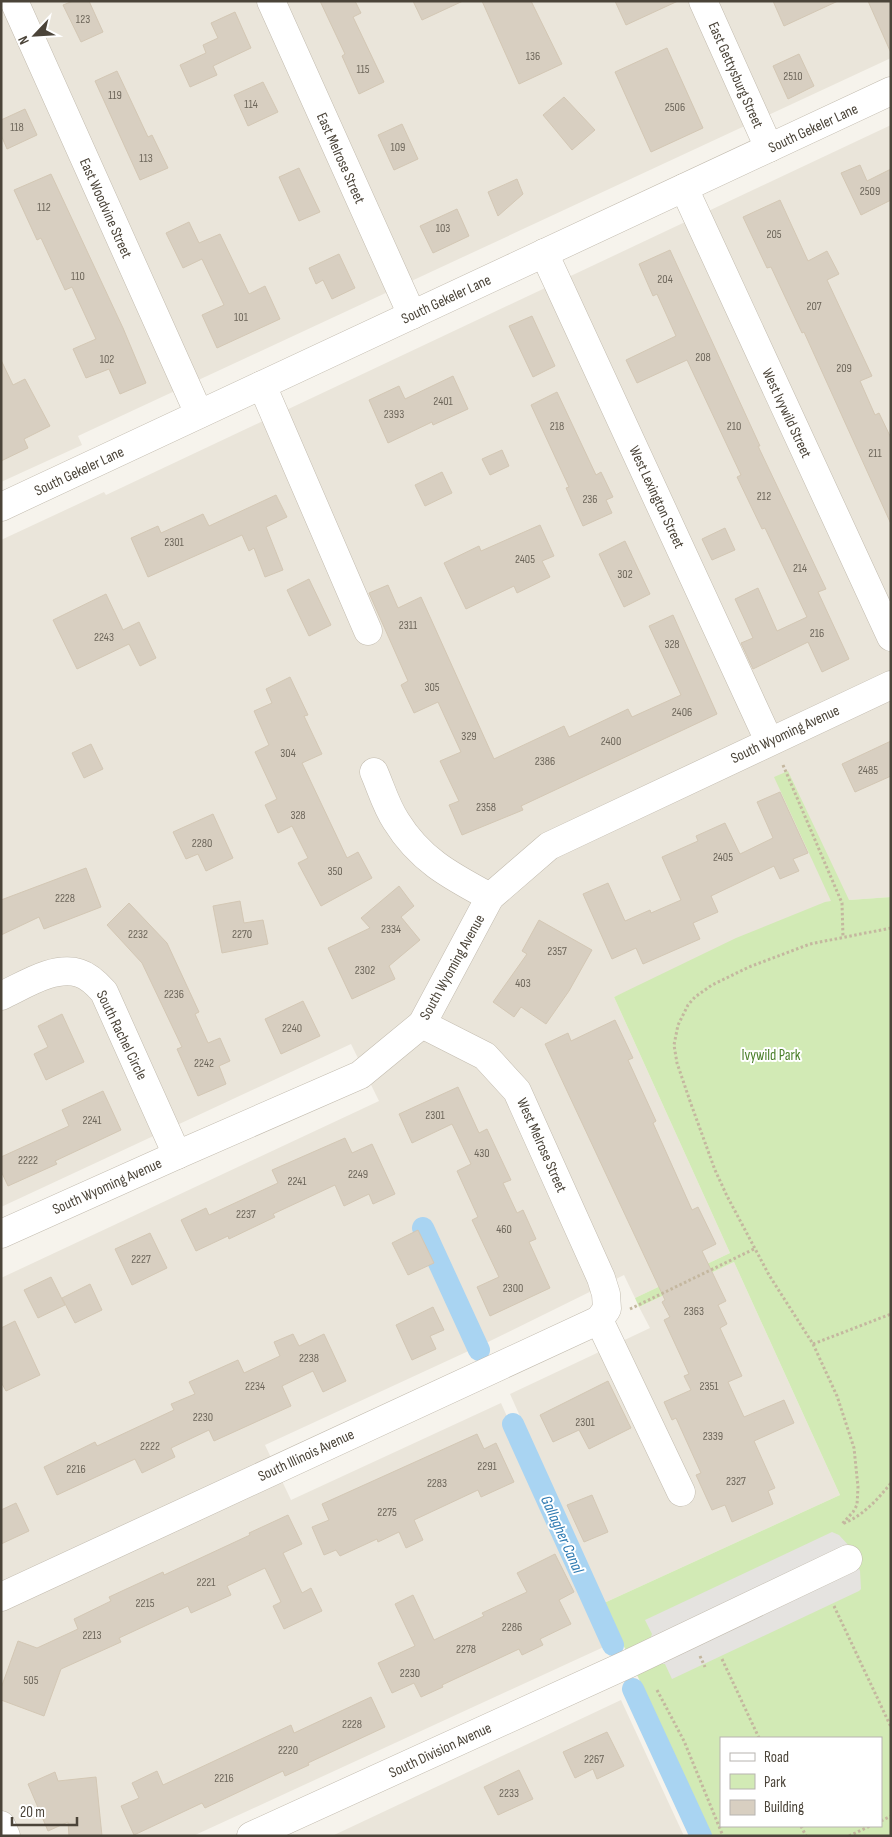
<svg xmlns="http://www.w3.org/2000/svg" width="892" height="1837" font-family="'Sofia Sans Condensed',sans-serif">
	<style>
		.residential { fill: #eae5da }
		.green { fill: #d2eab5; fill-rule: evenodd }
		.parking { fill: #e5e3e0 }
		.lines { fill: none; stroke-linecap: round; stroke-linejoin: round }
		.canal { stroke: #a9d4f2; stroke-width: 22 }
		.building { fill: #d8cfc1; stroke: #d3c7b4 }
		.minor-casing { stroke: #c2bbae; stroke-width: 29 }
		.path { stroke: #c4b79f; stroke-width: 3; stroke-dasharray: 2.5 2.5; stroke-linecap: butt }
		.minor { stroke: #fff; stroke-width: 28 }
		.labels { text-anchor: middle; stroke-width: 4; stroke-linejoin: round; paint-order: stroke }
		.number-label { font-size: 12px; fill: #6e675b }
		.street-label { font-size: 15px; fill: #4b4439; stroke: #fff }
		.park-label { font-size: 15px; fill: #4a7f2a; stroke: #fff }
		.water-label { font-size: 16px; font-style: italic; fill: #2e7ab2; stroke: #fff }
	</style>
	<rect width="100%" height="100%" fill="#f6f3ec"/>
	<g class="residential">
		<path d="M1 1H891V58L78 436 82 445 1 482Z"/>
		<path d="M891 125V897L849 900 614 997 730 1253 635 1298 624 1275 488 1342 265 1445 291 1500 501 1403 608 1645 193 1836H1V1278L379 1101 351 1044 1 1207V540L104 492 106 495Z"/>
		<path d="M734 1262 840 1495 604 1603 510 1394 650 1328 639 1307Z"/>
		<path d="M621 1700 684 1836H332Z"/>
	</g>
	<path class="green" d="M788 771 849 900 891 897V1836H711L604 1603 840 1495 734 1262 639 1307 635 1298 730 1253 614 997 736 938 825 902 831 901 774 777ZM721 1738H881V1826H721Z"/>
	<path class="parking" d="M832 1532 839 1535 851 1548 860 1571 861 1589 859 1591 672 1679 665 1664H659L650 1639 652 1634 645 1620Z"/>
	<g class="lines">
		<g class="canal">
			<path d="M423 1228 479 1350"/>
			<path d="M513 1424 613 1645"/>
			<path d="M633 1689 701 1836"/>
		</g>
	</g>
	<g class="building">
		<path d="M73 1H89L103 32 81 42 63 5Z"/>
		<path d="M320 1H355L361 13 353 17 384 82 359 94 342 56 345 54Z"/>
		<path d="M413 1H463L422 20Z"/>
		<path d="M482 1H531L562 64 519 84Z"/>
		<path d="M615 1H678L626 25Z"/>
		<path d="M773 1H838L784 26Z"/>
		<path d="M868 1H891V53Z"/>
		<path d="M235 12 251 48 213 66 217 75 190 87 180 65 206 53 203 45 218 38 211 23Z"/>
		<path d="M667 48 703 128 651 152 615 72Z"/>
		<path d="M799 54 814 86 788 99 773 66Z"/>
		<path d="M117 71 148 137 152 135 168 168 140 180 95 81Z"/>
		<path d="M263 82 278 112 248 126 234 95Z"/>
		<path d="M564 97 595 130 572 150 543 115Z"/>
		<path d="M25 109 37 135 7 149 1 135V120Z"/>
		<path d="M402 124 418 159 394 170 378 135Z"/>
		<path d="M860 165 867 181 891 169V200L861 215 841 173Z"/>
		<path d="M299 168 320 212 299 221 279 177Z"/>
		<path d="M51 174 123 328 146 383 120 394 109 369 86 378 73 349 96 339 72 287 65 290 41 238 37 240 14 190Z"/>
		<path d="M517 179 523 194 498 216 488 192Z"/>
		<path d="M780 200 808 261 827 251 839 274 827 280 872 376 860 381 875 415 879 413 891 438V524L804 332 802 333 771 267 767 268 743 217Z"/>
		<path d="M457 209 469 236 433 253 420 226Z"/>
		<path d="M189 222 199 243 220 234 249 294 265 286 280 319 217 348 202 315 224 305 202 259 183 268 166 233Z"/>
		<path d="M670 250 760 446H758L826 589 818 592 849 659 822 672 808 642 753 669 741 643 753 638 735 599 758 588 777 631 807 617 765 528 762 529 737 477 741 475 687 360 637 383 626 360 676 336 657 294 653 296 639 264Z"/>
		<path d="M339 254 355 288 332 299 323 280 316 284 309 268Z"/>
		<path d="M532 316 555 366 533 377 509 326Z"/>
		<path d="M1 360 13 385 25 379 50 426 24 439 28 448 1 461Z"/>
		<path d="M453 376 468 409 433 425 432 422 388 443 369 400 399 386 405 399Z"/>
		<path d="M557 392 596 475 601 472 613 497 606 500 612 513 583 526 566 488 569 487 531 405Z"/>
		<path d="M502 450 509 466 490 475 482 459Z"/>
		<path d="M442 472 452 493 425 506 415 485Z"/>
		<path d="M276 495 287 517 266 527 283 570 265 577 254 548 249 551 242 535 148 577 131 538 158 526 161 533 203 514 209 526Z"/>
		<path d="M540 525 554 556 542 561 550 577 517 593 514 586 466 609 444 563 479 546 481 551Z"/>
		<path d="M725 528 735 550 712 560 702 539Z"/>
		<path d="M625 541 650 594 624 607 599 554Z"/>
		<path d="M309 579 331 625 309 636 287 590Z"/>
		<path d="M388 585 398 608 421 597 494 759 564 726 569 737 628 709 632 717 681 695 649 626 673 615 717 714 521 806 523 810 462 835 449 805 459 801 440 761 461 752 438 702 414 713 401 685 408 681 369 593Z"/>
		<path d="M106 594 123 630 139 622 156 658 140 666 129 644 77 669 53 620Z"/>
		<path d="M290 677 308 715 304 716 322 754 302 763 347 858 358 852 372 878 321 906 298 863 308 858 292 826 278 833 265 805 277 799 255 752 269 745 254 711 272 703 266 689Z"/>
		<path d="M891 741V776L855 792 842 764Z"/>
		<path d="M91 744 103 769 84 778 72 753Z"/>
		<path d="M780 792 808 853 793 859 799 871 780 879 774 866 711 896 718 912 693 923 700 939 643 964 636 948 612 959 583 894 608 883 625 921 650 910 651 913 681 900 662 857 698 841 696 836 725 823 740 854 773 838 757 802Z"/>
		<path d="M213 814 233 858 206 871 198 854 186 859 173 832Z"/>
		<path d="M86 868 101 907 44 929 39 917 1 935V900Z"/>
		<path d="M399 886 414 906 401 917 420 940 389 966 395 979 352 999 328 948 370 928 361 918Z"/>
		<path d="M240 901 244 923 263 920 268 944 222 953 213 906Z"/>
		<path d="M129 903 167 943 199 1012 195 1014 208 1043 220 1038 230 1061 219 1066 226 1084 198 1096 177 1049 182 1047 142 963 107 925Z"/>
		<path d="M539 920 592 950 569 991 546 1024 521 1007 514 1017 493 1002 527 954 522 951Z"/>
		<path d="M303 1001 320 1036 281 1054 265 1019Z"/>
		<path d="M62 1014 84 1062 46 1080 34 1054 48 1047 38 1026Z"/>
		<path d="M615 1020 633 1058 628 1060 656 1121 653 1123 692 1210 698 1207 716 1244 702 1251 726 1301 718 1305 727 1324 720 1328 742 1376 728 1382 744 1417 784 1400 794 1423 754 1441 775 1488 768 1491 773 1504 732 1522 725 1505 712 1510 696 1475 701 1473 676 1418 672 1420 664 1402 691 1390 684 1376 689 1374 664 1320 670 1317 662 1302 665 1300 545 1044 568 1033 571 1041Z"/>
		<path d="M458 1087 479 1133 487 1129 511 1180 503 1183 517 1213 523 1210 536 1239 529 1242 550 1288 490 1316 477 1287 499 1277 472 1220 478 1217 457 1171 471 1164 452 1124 412 1143 399 1114Z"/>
		<path d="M103 1091 121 1130 55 1161 57 1164 8 1186 1 1171V1157L69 1126 62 1110Z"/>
		<path d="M345 1138 352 1153 372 1144 395 1194 373 1204 369 1194 344 1206 335 1185 273 1214 275 1217 229 1239 228 1236 196 1251 181 1220 206 1208 209 1215 278 1183 272 1170Z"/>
		<path d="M418 1230 434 1263 408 1275 392 1243Z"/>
		<path d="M150 1233 167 1268 132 1285 115 1249Z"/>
		<path d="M51 1277 65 1305 38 1318 24 1290Z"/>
		<path d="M90 1284 102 1310 75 1323 62 1298Z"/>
		<path d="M433 1307 444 1330 430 1336 436 1349 412 1360 396 1325Z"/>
		<path d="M15 1321 40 1375 6 1391 1 1382V1328Z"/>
		<path d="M293 1334 299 1346 324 1334 346 1381 323 1392 313 1371 282 1386 291 1406 214 1441 209 1430 171 1448 175 1457 142 1473 135 1459 57 1495 44 1467 95 1442 97 1446 174 1410 171 1404 195 1394 189 1382 238 1360 244 1373 280 1356 274 1342Z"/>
		<path d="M608 1381 631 1428 589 1449 579 1430 553 1442 540 1415Z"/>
		<path d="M477 1434 484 1449 496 1443 514 1482 481 1497 478 1490 414 1520 423 1540 406 1548 399 1532 378 1542 377 1539 340 1556 336 1550 324 1555 312 1527 329 1520 322 1504Z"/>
		<path d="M592 1495 608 1532 584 1542 567 1505Z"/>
		<path d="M16 1503 29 1531 1 1544V1510Z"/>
		<path d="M288 1515 302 1544 283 1553 302 1593 311 1588 322 1611 284 1629 273 1606 281 1602 265 1568 227 1586 231 1595 191 1613 188 1606 119 1638 121 1642 61 1669 44 1716 1 1700V1688L18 1641 37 1648 78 1629 74 1619 111 1601 109 1597 163 1572 164 1575 250 1535 249 1533Z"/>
		<path d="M555 1554 574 1592 559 1600 571 1624 540 1639 543 1645 522 1655 519 1649 442 1685 443 1687 421 1697 414 1683 392 1693 378 1663 415 1646 395 1604 413 1595 434 1640 484 1616 482 1613 527 1592 517 1573Z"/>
		<path d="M371 1697 385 1727 308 1763 309 1765 285 1776 283 1771 205 1808 202 1803 134 1835 121 1806 139 1798 132 1783 157 1771 163 1785 291 1725 294 1733Z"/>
		<path d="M607 1732 624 1766 597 1779 593 1769 575 1778 563 1752Z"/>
		<path d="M519 1770 533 1799 498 1815 484 1787Z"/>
		<path d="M55 1772 58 1781 96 1777 102 1836H69L68 1822 48 1831 28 1784Z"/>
	</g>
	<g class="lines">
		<g class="minor-casing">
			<g id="minor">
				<path d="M14 1 199 414"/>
				<path d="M271 1 412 315"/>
				<path d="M703 1 769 148"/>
				<path d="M684 188 891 637"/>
				<path d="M544 253 769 741"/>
				<path d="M262 385 368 631"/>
				<path d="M1 507 891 91"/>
				<path d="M374 772C381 788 386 806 396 821 420 860 451 876 490 897"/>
				<path d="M1 996C23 986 54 965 79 973 89 976 97 984 104 992L177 1155"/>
				<path d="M1 1234 177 1155 360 1075 422 1024 490 897 549 846 891 685"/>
				<path d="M599 1320 681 1492"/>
				<path d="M1 1597 599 1320 607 1309 606 1294 601 1278 517 1091 485 1056 422 1024"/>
				<path d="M1 1825 6 1836"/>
				<path d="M251 1836 628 1664 848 1559"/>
			</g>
		</g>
		<g class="path">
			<path d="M783 765 842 903 843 937"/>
			<path d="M891 928 810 944 749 967 712 985 695 997 688 1005 678 1025 674 1045 677 1063 691 1104 715 1170 727 1196 769 1275 813 1344 837 1396 854 1448 858 1487 857 1505 853 1512 842 1524C863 1516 877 1500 891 1483"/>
			<path d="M630 1309 754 1249"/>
			<path d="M813 1344 891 1314"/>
			<path d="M834 1606 891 1727"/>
			<path d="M700 1656 705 1667"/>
			<path d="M722 1659 759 1738"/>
			<path d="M657 1690 684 1741 723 1836"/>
			<path d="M881 1821 891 1816"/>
			<path d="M801 1826 806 1836"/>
			<path d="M849 1836 870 1826"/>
		</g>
		<use href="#minor" class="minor"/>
	</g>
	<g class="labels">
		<g class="number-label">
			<text x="83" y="23">123</text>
			<text x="533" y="60">136</text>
			<text x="363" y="73">115</text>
			<text x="793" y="80">2510</text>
			<text x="115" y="99">119</text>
			<text x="251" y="108">114</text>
			<text x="675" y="111">2506</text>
			<text x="17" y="131">118</text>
			<text x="398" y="151">109</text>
			<text x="146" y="162">113</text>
			<text x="870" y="195">2509</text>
			<text x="44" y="211">112</text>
			<text x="443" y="232">103</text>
			<text x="774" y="238">205</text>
			<text x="78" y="280">110</text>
			<text x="665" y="283">204</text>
			<text x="814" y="310">207</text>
			<text x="241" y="321">101</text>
			<text x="703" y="361">208</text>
			<text x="107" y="363">102</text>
			<text x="844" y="372">209</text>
			<text x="443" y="405">2401</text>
			<text x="394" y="418">2393</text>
			<text x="557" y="430">218</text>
			<text x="734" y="430">210</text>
			<text x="875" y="457">211</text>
			<text x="764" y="500">212</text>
			<text x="590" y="503">236</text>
			<text x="174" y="546">2301</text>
			<text x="525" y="563">2405</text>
			<text x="800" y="572">214</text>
			<text x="625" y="578">302</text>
			<text x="408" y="629">2311</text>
			<text x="817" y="637">216</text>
			<text x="104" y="641">2243</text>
			<text x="672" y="648">328</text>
			<text x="432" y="691">305</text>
			<text x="682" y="716">2406</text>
			<text x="469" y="740">329</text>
			<text x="611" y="745">2400</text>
			<text x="288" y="757">304</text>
			<text x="545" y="765">2386</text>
			<text x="868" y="774">2485</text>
			<text x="486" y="811">2358</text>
			<text x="298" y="819">328</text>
			<text x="202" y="847">2280</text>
			<text x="723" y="861">2405</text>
			<text x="335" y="875">350</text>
			<text x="65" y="902">2228</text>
			<text x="391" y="933">2334</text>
			<text x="138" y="938">2232</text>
			<text x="242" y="938">2270</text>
			<text x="557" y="955">2357</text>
			<text x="365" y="974">2302</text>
			<text x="523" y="987">403</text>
			<text x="174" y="998">2236</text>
			<text x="292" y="1032">2240</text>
			<text x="204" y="1067">2242</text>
			<text x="435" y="1119">2301</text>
			<text x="92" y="1124">2241</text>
			<text x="482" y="1157">430</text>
			<text x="28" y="1164">2222</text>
			<text x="358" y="1178">2249</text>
			<text x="297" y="1185">2241</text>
			<text x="246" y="1218">2237</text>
			<text x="504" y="1233">460</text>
			<text x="141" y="1263">2227</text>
			<text x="513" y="1292">2300</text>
			<text x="694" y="1315">2363</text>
			<text x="309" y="1362">2238</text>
			<text x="255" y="1390">2234</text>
			<text x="709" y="1390">2351</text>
			<text x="203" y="1421">2230</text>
			<text x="585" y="1426">2301</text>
			<text x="713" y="1440">2339</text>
			<text x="150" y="1450">2222</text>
			<text x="487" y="1470">2291</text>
			<text x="76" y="1473">2216</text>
			<text x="736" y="1485">2327</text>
			<text x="437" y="1487">2283</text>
			<text x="387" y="1516">2275</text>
			<text x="206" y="1586">2221</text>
			<text x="145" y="1607">2215</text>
			<text x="512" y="1631">2286</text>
			<text x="92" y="1639">2213</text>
			<text x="466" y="1653">2278</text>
			<text x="410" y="1677">2230</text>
			<text x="31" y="1684">505</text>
			<text x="352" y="1728">2228</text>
			<text x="288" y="1754">2220</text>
			<text x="594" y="1763">2267</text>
			<text x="224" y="1782">2216</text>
			<text x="509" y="1797">2233</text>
		</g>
		<g class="street-label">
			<text transform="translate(736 75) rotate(66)" y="5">East Gettysburg Street</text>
			<text transform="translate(813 128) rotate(-25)" y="5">South Gekeler Lane</text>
			<text transform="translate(341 158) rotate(66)" y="5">East Melrose Street</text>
			<text transform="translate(106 208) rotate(66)" y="5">East Woodvine Street</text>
			<text transform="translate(446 299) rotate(-25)" y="5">South Gekeler Lane</text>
			<text transform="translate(787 413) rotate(65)" y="5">West Ivywild Street</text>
			<text transform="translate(79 471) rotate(-25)" y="5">South Gekeler Lane</text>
			<text transform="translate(657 497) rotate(65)" y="5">West Lexington Street</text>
			<text transform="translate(785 734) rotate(-25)" y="5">South Wyoming Avenue</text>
			<text transform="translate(452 967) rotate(-61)" y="5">South Wyoming Avenue</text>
			<text transform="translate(122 1035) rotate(64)" y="5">South Rachel Circle</text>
			<text transform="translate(542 1145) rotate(66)" y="5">West Melrose Street</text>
			<text transform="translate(107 1186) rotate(-24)" y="5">South Wyoming Avenue</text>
			<text transform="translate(306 1455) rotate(-25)" y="5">South Illinois Avenue</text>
			<text transform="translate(440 1750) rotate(-25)" y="5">South Division Avenue</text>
		</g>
		<g class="park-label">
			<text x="771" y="1060">Ivywild Park</text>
		</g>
		<g class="water-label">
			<text transform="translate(563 1534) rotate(66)" y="6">Gallagher Canal</text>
		</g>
	</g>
	<rect width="892" height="1837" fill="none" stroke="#4b4439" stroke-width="5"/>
	<rect x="720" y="1737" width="162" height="90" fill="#ffffff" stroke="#b7b4b0"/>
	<rect x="730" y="1753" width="25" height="8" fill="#ffffff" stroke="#b7b4b0"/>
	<text x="764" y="1762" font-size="15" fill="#4b4439">Road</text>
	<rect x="730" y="1774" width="25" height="15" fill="#d2eab5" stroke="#b7b4b0"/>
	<text x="764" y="1787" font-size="15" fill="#4b4439">Park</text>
	<rect x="730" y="1800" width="25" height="15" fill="#d8cfc1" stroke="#b7b4b0"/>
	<text x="764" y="1812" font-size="15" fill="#4b4439">Building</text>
	<g transform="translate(35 35) rotate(245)" stroke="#ffffff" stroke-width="4" paint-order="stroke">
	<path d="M0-4L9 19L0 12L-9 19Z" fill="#4b4439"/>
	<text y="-8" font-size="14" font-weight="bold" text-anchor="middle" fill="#4b4439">N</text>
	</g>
	<path d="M12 1817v8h65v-8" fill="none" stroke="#4b4439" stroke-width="2.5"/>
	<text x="20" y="1817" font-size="15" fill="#4b4439" stroke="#ffffff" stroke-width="4" paint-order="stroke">20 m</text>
</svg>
